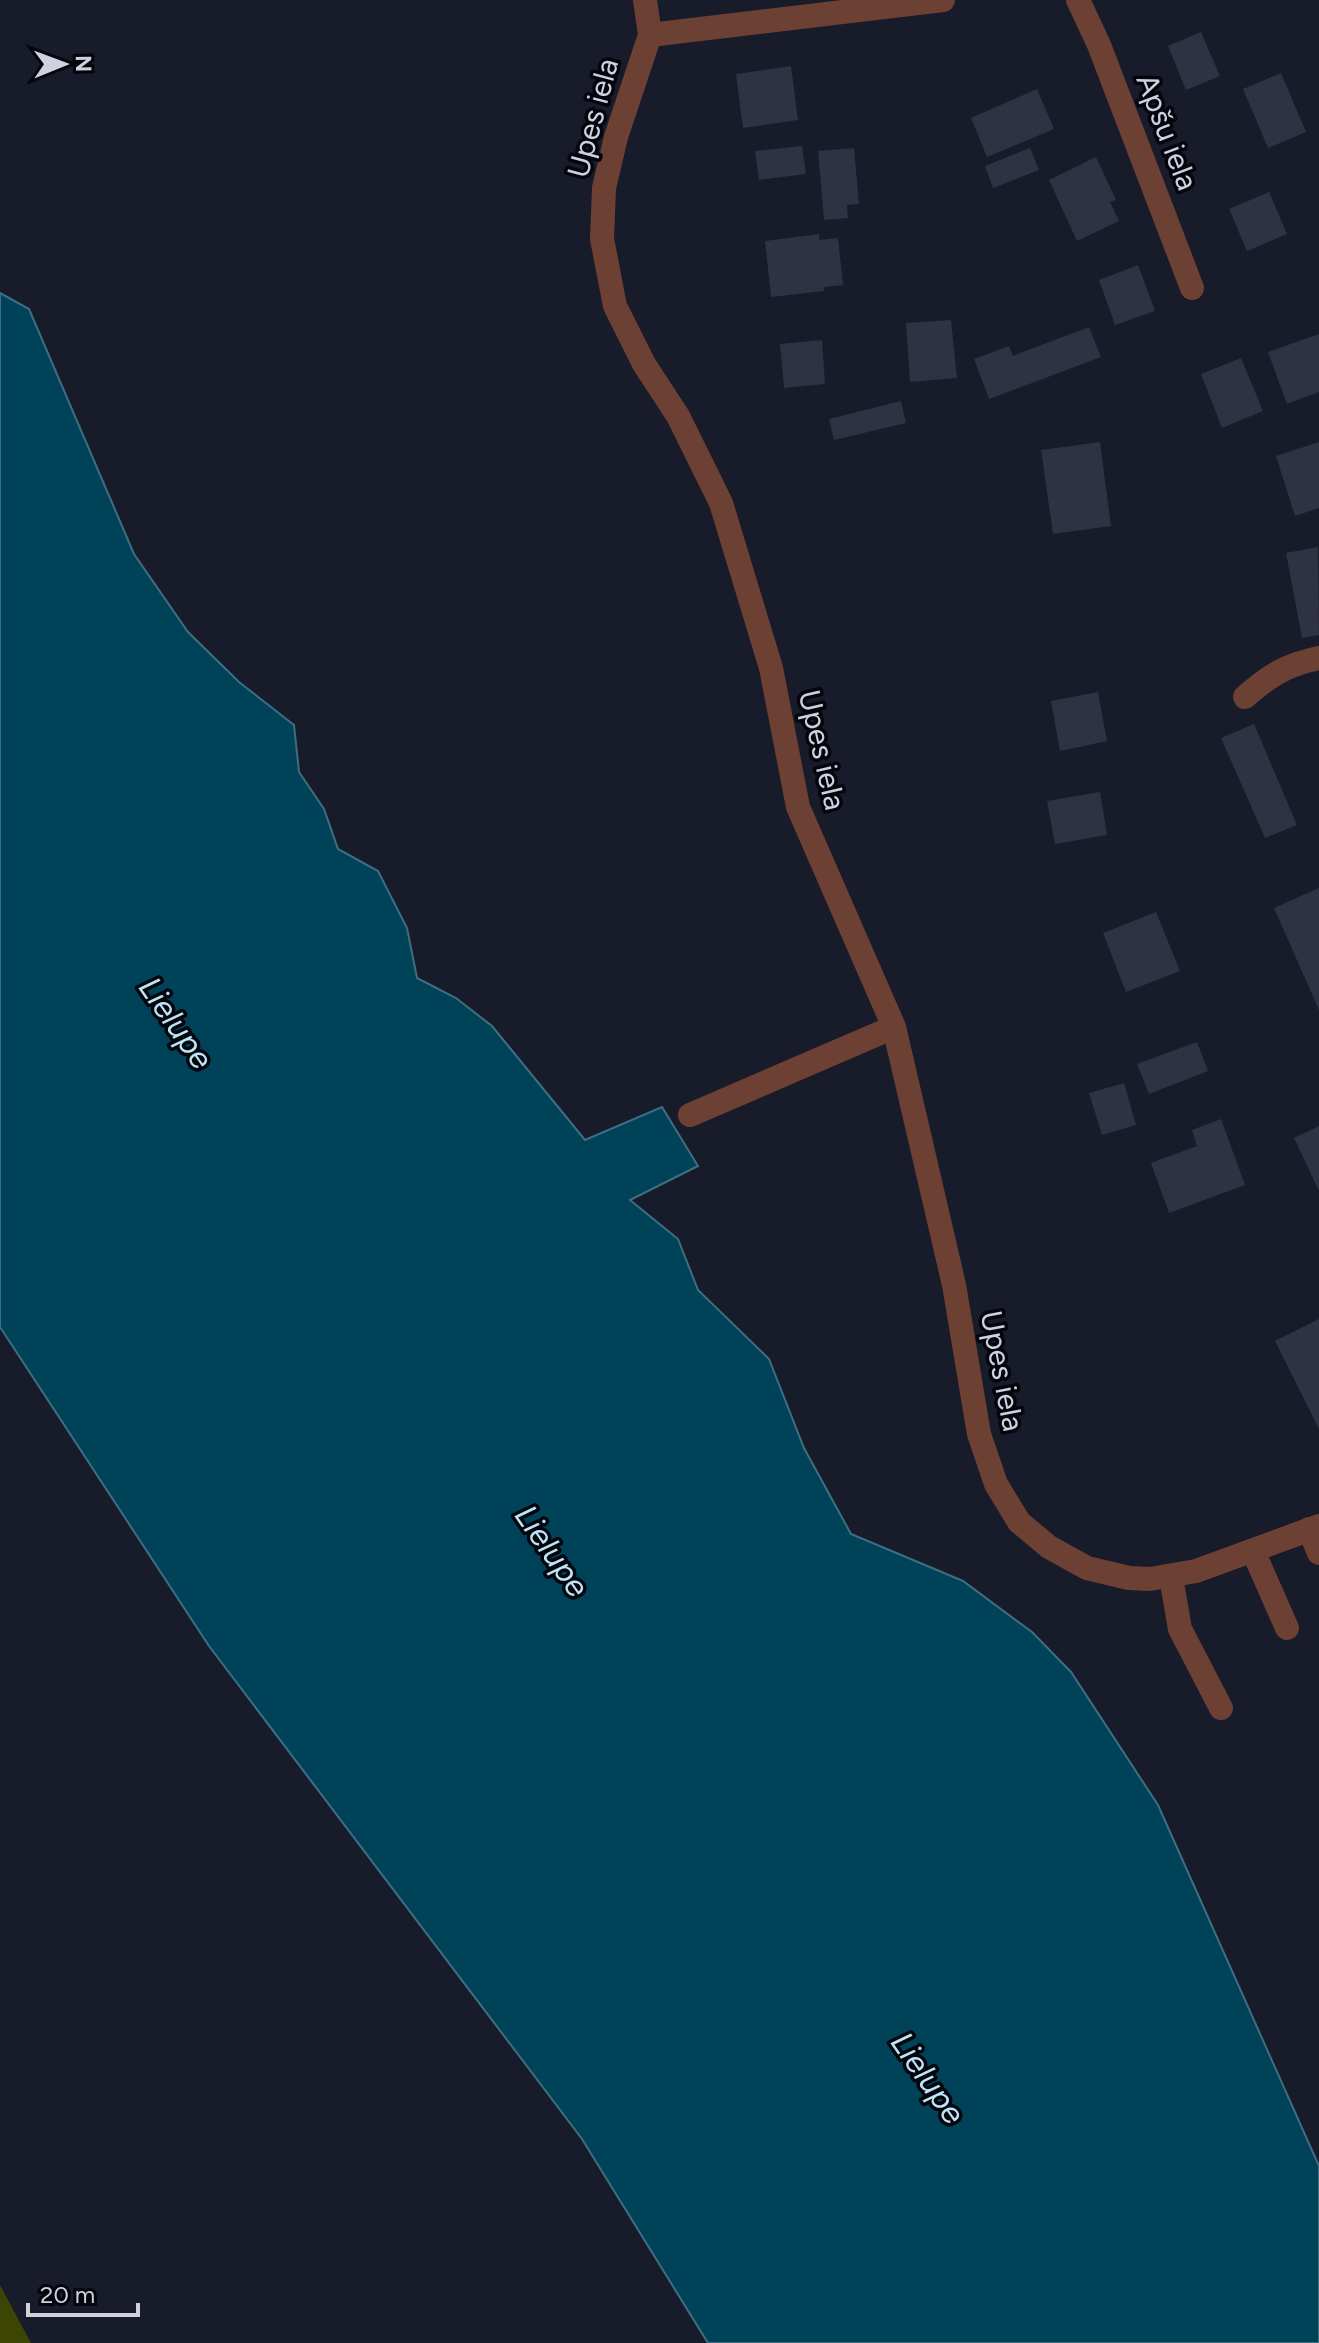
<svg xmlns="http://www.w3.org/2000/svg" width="1319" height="2343" font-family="Figtree,sans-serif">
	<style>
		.green { fill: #3d4505 }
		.water { fill: #004359; stroke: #3e6e81; stroke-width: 2 }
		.building { fill: #2f3243 }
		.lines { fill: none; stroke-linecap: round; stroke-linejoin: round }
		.minor { stroke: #6d4034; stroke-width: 24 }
		.labels { text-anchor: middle; stroke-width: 7; stroke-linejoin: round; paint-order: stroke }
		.street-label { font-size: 30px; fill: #cfd2dd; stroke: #05060d }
		.water-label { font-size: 32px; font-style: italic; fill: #bee5f6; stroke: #05060d }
	</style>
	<rect width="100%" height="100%" fill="#181b2a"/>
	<path class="green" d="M0 2285 31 2343H0Z"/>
	<path class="water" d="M0 293 29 309 134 554 188 632 239 682 294 725 299 772 324 809 338 849 378 871 407 928 417 978 456 998 492 1026 585 1140 662 1107 698 1166 630 1200 678 1239 698 1290 769 1359 804 1448 851 1534 963 1581 1032 1632 1071 1672 1158 1805 1319 2166V2343H708L582 2139 209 1646 0 1327Z"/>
	<g class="building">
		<path d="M1201 32 1220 76 1186 90 1168 46Z"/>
		<path d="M791 66 798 120 743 128 736 74Z"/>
		<path d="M1281 73 1306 132 1268 148 1243 89Z"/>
		<path d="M1037 89 1054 129 987 157 971 118Z"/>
		<path d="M802 146 806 174 759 180 755 151Z"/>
		<path d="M854 148 859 204 847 205 848 218 824 220 818 151Z"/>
		<path d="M1030 148 1039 170 993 188 985 166Z"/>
		<path d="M1096 157 1116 200 1110 202 1119 221 1077 241 1049 180Z"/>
		<path d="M1269 192 1287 234 1247 251 1229 209Z"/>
		<path d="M819 234V240L838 238 843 285 824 287V291L771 297 765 241Z"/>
		<path d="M1138 265 1155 311 1115 325 1099 280Z"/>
		<path d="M951 320 957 378 910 382 906 323Z"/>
		<path d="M1089 327 1101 357 989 399 974 359 1009 346 1013 356Z"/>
		<path d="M1319 334V392L1287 404 1268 352Z"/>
		<path d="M822 340 825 384 784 388 780 344Z"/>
		<path d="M1241 358 1263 411 1222 428 1201 374Z"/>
		<path d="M901 401 906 423 834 440 829 419Z"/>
		<path d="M1100 442 1111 526 1053 534 1041 450Z"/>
		<path d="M1319 442V508L1295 516 1276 456Z"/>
		<path d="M1318 547 1319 635 1302 638 1286 553Z"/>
		<path d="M1098 692 1107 741 1060 751 1051 701Z"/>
		<path d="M1254 724 1297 825 1265 838 1221 738Z"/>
		<path d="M1100 792 1107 835 1055 844 1047 801Z"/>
		<path d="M1319 888V1010L1274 908Z"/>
		<path d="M1156 912 1180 971 1126 992 1103 933Z"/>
		<path d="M1197 1042 1208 1071 1149 1094 1137 1064Z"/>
		<path d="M1124 1083 1136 1125 1102 1135 1089 1093Z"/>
		<path d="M1221 1119 1245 1185 1169 1213 1151 1163 1197 1146 1192 1130Z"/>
		<path d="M1319 1126V1191L1294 1138Z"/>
		<path d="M1319 1319V1429L1275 1341Z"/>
	</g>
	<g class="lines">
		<g class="minor">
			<path d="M645 0 650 35 616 137 604 188 602 239 615 306 644 364 678 416 721 503 771 668 798 807 894 1027 954 1285 979 1434 996 1484 1019 1522 1049 1547 1087 1568 1129 1578 1150 1579 1196 1571 1319 1526"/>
			<path d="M1078 0 1099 45 1192 288"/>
			<path d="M650 35 943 0"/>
			<path d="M1245 697C1270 675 1286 665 1319 658"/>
			<path d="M690 1115 894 1027"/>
			<path d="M1309 1529 1319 1553"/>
			<path d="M1253 1551 1287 1628"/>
			<path d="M1171 1577 1180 1629 1221 1708"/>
		</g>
	</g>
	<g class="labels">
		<g class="street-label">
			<text transform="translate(593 118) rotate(-75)" y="10">Upes iela</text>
			<text transform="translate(1167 132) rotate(69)" y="10">Apšu iela</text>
			<text transform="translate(822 750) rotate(77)" y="10">Upes iela</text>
			<text transform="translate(1002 1371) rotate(79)" y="10">Upes iela</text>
		</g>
		<g class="water-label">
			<text transform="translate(176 1023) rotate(55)" y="11">Lielupe</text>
			<text transform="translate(552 1551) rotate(55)" y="11">Lielupe</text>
			<text transform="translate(928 2078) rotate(55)" y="11">Lielupe</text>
		</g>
	</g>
	<g transform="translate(64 64) rotate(89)" stroke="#05060d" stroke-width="6" paint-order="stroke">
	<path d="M0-6L14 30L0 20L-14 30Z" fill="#cfd2dd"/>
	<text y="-12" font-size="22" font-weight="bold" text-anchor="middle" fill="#cfd2dd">N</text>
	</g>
	<path d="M28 2303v12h110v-12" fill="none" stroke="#cfd2dd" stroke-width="4"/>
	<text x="40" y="2303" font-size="24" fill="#cfd2dd" stroke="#05060d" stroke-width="6" paint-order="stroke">20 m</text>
</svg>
